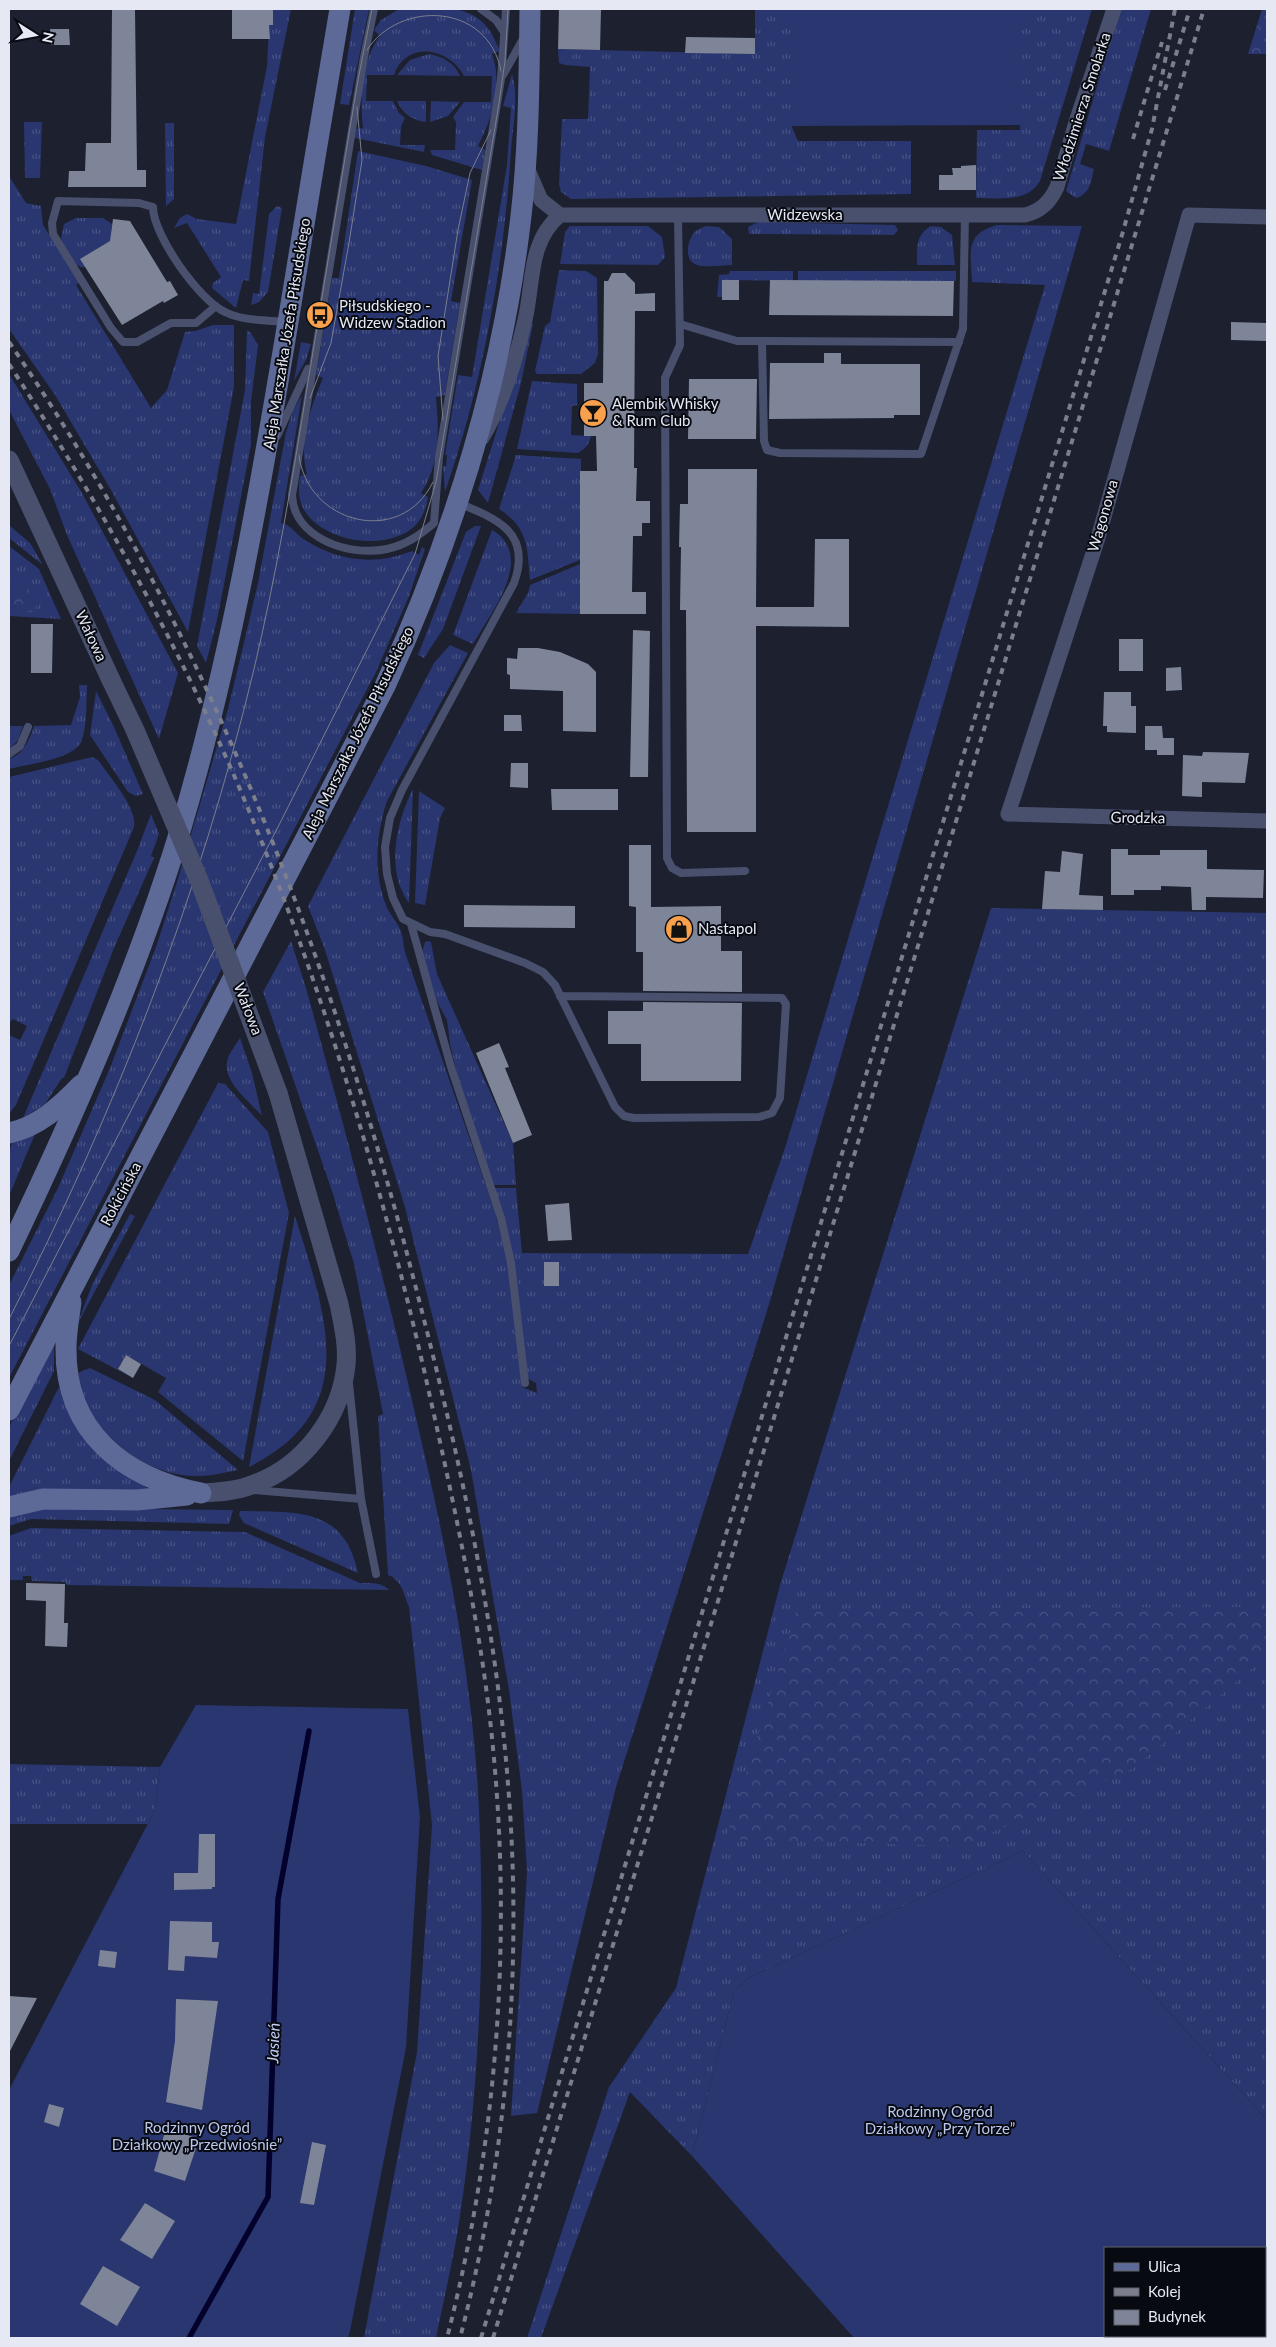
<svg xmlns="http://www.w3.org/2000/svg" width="1276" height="2347" font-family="Lato,sans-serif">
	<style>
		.grass { fill: url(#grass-tufts) }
		.forest { fill: url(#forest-crowns) }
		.garden { fill: #29366f; fill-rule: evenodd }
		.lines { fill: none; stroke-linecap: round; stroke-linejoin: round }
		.stream { stroke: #03012c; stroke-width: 5.5 }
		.building { fill: #7f8598 }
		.service { stroke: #48506d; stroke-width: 8 }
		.minor { stroke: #48506d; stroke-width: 15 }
		.tertiary { stroke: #48506d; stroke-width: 19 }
		.secondary { stroke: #5d6a98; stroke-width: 21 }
		.tram { stroke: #7b7e8c; stroke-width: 1 }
		.rail { stroke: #7b7e8c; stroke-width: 4; stroke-dasharray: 6 6; stroke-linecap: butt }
		.tertiary-bridge { stroke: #48506d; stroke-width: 19 }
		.labels { text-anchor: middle; stroke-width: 4; stroke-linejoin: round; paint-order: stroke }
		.street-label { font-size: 15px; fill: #e6e9f4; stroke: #080a11 }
		.poi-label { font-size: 15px; fill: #e6e9f4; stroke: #080a11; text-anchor: start }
		.park-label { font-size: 15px; fill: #bbc7ed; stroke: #080a11 }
		.water-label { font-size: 16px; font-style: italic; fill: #c1cdf4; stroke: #080a11 }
	</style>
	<defs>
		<pattern id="grass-tufts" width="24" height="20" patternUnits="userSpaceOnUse" patternTransform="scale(1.25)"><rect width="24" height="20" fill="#29366f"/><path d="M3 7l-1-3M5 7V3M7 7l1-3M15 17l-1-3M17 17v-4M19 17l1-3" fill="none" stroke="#485384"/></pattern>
		<pattern id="forest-crowns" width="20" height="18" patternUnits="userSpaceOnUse" patternTransform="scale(1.25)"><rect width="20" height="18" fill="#29366f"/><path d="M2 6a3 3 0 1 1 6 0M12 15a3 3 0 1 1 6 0" fill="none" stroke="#485384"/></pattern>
	</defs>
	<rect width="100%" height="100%" fill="#1c202f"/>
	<g class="grass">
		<path d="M273 9H291L265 137 249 281 243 280 236 308 212 288 213 283 221 277 187 223 174 228 180 218 187 214 197 219 236 224 267 66 269 25H273Z"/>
		<path d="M355 9H369L349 105 340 104Z"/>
		<path d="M399 9C428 9 466 1 487 27 493 34 496 43 500 51L492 54C503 84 492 119 478 146L485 150 482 170 432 155 430 150H455L456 122 453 117 464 102H491L492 76H464C449 47 406 40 394 75H367L366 101H393L399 113 405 118 401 126 400 145H425L424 152 355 138 356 129 363 128C360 98 361 61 380 36L374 30 381 20Z"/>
		<path d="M755 9H791V125L798 141H911V194L571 199 561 192 559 184 562 119H588L590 67 565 65 559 63 558 49 755 54Z"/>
		<path d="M1021 9H1092L1040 181C1027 203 999 198 976 198L977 130H1020Z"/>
		<path d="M1120 9H1151L1109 151 1086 144 1080 164 1094 169C1091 182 1090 194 1076 198L1066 191Z"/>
		<path d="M429 54C443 57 454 62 460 76L397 75 410 60Z"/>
		<path d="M512 74C519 97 513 126 511 150 504 266 483 382 445 492L443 466H446L447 455H445L458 375 472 377 507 165 511 108 503 106Z"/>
		<path d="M397 101H426V122C413 121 402 113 397 101Z"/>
		<path d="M431 101 459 102H460L448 116 430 122Z"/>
		<path d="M24 122H42L40 178H25Z"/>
		<path d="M165 123H174V199L166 206Z"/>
		<path d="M358 151 426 166 472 180 451 301 460 303 445 395 436 397C439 430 440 465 421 493L428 497C426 510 421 522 410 530 381 550 327 542 306 513 298 502 298 489 300 476L307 474C298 443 311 406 323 378L316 375 332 278H339Z"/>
		<path d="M9 176 26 203 41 206 43 225 79 283 76 285 151 408 167 390 185 332 195 331 213 325H234V387L188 632 111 490 55 395 9 329Z"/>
		<path d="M277 206 282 208 268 292 259 302 251 305 253 293 259 294 269 214Z"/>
		<path d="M76 218H103L112 224 111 234 120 235 81 259 86 267C73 269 63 250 61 238L64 224Z"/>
		<path d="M758 222 895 225 898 230 894 235 749 234 748 227Z"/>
		<path d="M997 225 1082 226 767 1311 616 1787 537 2113 511 2116 527 1872 522 1791 509 1690 471 1470 405 1207 325 950 308 906 434 663 450 645 468 653 387 801C376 834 373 872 386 905 389 914 396 920 400 929 403 935 403 944 405 952L495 1212 509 1267 522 1387 537 1393 536 1383 527 1378 514 1264 494 1188H516L522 1253 748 1254 786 1145 1045 285 972 282C971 253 964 234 997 225Z"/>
		<path d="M570 226H648L662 237 665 257 658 265 560 264 565 232Z"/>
		<path d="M706 226 719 227 732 239V265C722 265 707 268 697 265 684 261 687 243 693 234 696 230 701 228 706 226Z"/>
		<path d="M931 226 941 227 952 235 955 265H917C917 248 915 235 931 226Z"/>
		<path d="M559 270 586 271 597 278 598 354 595 363 581 374H537L535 371 545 326 550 322Z"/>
		<path d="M730 271H793V281L722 280V297H717L719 275 729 274Z"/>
		<rect x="798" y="271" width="158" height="10"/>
		<path d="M531 321 533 324 521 383 488 503 478 490Z"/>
		<path d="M247 330 251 333 258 345 251 402V445L217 620 206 663 197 646 245 390Z"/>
		<path d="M301 342 311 344 306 360 294 381Z"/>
		<path d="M9 374 82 493 178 673 159 739 67 535 50 489 9 410Z"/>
		<path d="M532 381 577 384V405L572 406 571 435 591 436C589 445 586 448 578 453L517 449Z"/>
		<path d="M302 395 281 523C292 525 295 534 305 540 338 561 375 566 412 551L419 555 422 547 425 549 409 596 376 672 9 1378V1285L58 1188 110 1068 156 947 177 882 228 709 241 655 258 583 286 432 293 411Z"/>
		<path d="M516 455 581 459 580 560 530 580C527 548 529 528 499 509Z"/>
		<path d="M9 525 30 543 43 565 9 538Z"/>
		<path d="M475 526H481L443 629 424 658 418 655 466 532Z"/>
		<path d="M492 530C537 556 490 614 473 644L453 635Z"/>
		<path d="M9 546 39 569 61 619 9 616Z"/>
		<path d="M580 564V614L516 613 528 593 530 585Z"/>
		<path d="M79 685H87V691C86 706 87 728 81 742 72 760 27 764 9 769V759C23 755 30 739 34 726L71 725 80 697Z"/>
		<path d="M96 691 114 727 143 794 136 796 128 792 90 735Z"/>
		<path d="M9 726H23L18 740 9 750Z"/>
		<path d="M92 757 98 760C109 776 138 809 134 827L16 1105 9 1114V1035L20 1040 27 1026 13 1019 9 1023V777Z"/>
		<path d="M413 789 409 903C385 871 396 822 413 789Z"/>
		<path d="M419 791 445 808 440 818 425 905 415 903Z"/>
		<path d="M151 814 159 834 151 856 154 858 114 948 64 1078H62L45 1104 23 1118 137 851Z"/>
		<path d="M991 908 1267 913V2120L1023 1851 750 1977 734 1991 692 2156 630 2092 541 2338H527L609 2087 676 1988 780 1585Z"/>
		<path d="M291 941 306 988C346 1132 384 1276 417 1422 447 1549 473 1679 479 1810 485 1945 480 2083 460 2216 454 2257 444 2298 436 2338H364L417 2052 432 1825 409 1607C404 1595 402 1580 388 1575L378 1416 383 1414 354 1264 332 1191 263 992Z"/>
		<path d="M428 941 431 942 437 974 513 1143 516 1185H493L462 1095 450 1044 447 1020 435 998 422 952 425 942Z"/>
		<path d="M240 1038 252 1073 262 1116C250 1102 223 1082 227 1062 228 1054 236 1045 240 1038Z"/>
		<path d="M218 1083 225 1084 268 1132 289 1213 243 1461 158 1392 166 1378 126 1355 118 1369 133 1378 78 1349Z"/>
		<path d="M35 1134 9 1196V1151L13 1141Z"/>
		<path d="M130 1214 135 1216 77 1325 92 1285Z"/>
		<path d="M295 1216C325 1313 364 1410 249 1467Z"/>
		<path d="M54 1339V1371L9 1461V1427Z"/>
		<path d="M90 1368 155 1400 238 1470C223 1473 208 1477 192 1476 147 1474 101 1441 85 1399 82 1391 80 1382 78 1373Z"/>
		<path d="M59 1387C77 1444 103 1464 153 1491L9 1499V1487Z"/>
		<path d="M45 1508 233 1510 229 1524 31 1519 9 1526V1517Z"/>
		<path d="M240 1511C295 1512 344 1506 358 1573L244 1523 239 1515Z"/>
		<path d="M31 1528 245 1532 360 1583C370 1583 382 1582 389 1590L67 1585 65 1582 32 1581 31 1576H23V1580H9V1536Z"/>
		<path d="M9 1764 160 1767 155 1810 148 1824H9Z"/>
	</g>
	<g class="forest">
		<path d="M1262 9H1267V54H1248Z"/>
		<path d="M9 584C24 586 46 592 34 611L22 614 9 613Z"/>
		<path d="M1240 1607 1267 1610V1656L1134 1768 962 1846 726 1839 797 1609Z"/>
	</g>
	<g class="garden">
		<path d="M791 9H1021V125L791 126Z"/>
		<path d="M196 1705 408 1709 420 1817 406 2048 350 2331 348 2338H9V2090L155 1810 160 1767Z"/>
		<path d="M1023 1851 1267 2120V2338H854L692 2156 734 1991 750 1977ZM1105 2248H1265V2336H1105Z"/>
	</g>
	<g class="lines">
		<path class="stream" d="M189 2338 268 2197 278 1899 309 1731"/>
	</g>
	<g class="building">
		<path d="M112 9H135L137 170H146V187H68L69 171H85L86 143H111Z"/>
		<path d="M232 9H273V25H269L270 39H232Z"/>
		<path d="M559 9H601L600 50 558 49Z"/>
		<path d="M50 29H69L70 45H51Z"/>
		<path d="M686 37 755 38V54L685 53Z"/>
		<path d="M976 165V190H939V175H953L952 168H961V166Z"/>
		<path d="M113 219 130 221 167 282 170 281 178 295 164 303 163 301 122 325 80 259 110 241Z"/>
		<path d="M612 273H625L635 283V294L655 293V311H635L634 468H637L636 501H650V523H642V536H633L632 592H646V614H580V471H597L596 436H584V383H603L604 281H608Z"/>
		<rect x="722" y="280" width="17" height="20"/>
		<path d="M770 280 954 281 953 316 769 315Z"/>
		<path d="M1231 322 1267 323V341L1231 340Z"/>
		<path d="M824 353H841V364H920V415H894V418L769 419 770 363H824Z"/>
		<path d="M689 379H757L756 439H688Z"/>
		<path d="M688 469H757L756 607H814L815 539H849V627L756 626V832H687L686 610H680L681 547H679L680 504H688Z"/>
		<path d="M31 624H53L52 673H31Z"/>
		<path d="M633 630 650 631 648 777H630Z"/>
		<rect x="1119" y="639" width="24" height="32"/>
		<path d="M518 648H538L560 652 588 664 596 672V732L563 731V691L510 689V675L507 674V658L517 659Z"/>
		<path d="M1181 667 1182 690 1166 691V668Z"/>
		<path d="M1104 692H1131V706H1136V733L1107 732V726H1103Z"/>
		<path d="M504 715H521L522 731H504Z"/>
		<path d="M1145 726H1162L1163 738H1174V755H1157V750H1145Z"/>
		<path d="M1203 752 1249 753 1245 783 1202 782V797L1182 796 1183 755 1202 756Z"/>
		<path d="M511 763H528V788L510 787Z"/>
		<path d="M551 789H618V810H552Z"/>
		<path d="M629 845H651V907L721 906V951H742V992L643 991V952H636V907L629 906Z"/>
		<path d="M1111 849H1128V855H1160V850H1207V869L1264 870 1263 898 1206 897V910H1192L1191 887 1161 886V890H1134V895H1111Z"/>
		<path d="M1062 851 1083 854 1079 895 1103 896V910L1042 909 1045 871 1060 872Z"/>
		<path d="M464 905 575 906V928L464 927Z"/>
		<path d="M643 1002 742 1003 741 1081H641V1044H608V1011H643Z"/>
		<path d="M499 1043 509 1067 505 1068 532 1135 513 1143 476 1053Z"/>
		<path d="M569 1203 572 1240 548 1241 545 1205Z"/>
		<rect x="544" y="1262" width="15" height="24"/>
		<path d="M126 1355 141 1364 133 1378 118 1369Z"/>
		<path d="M26 1583 65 1584 64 1623H68L67 1647 45 1646 46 1601 26 1600Z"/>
		<path d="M199 1834H215V1887H212V1889L174 1890V1873H198Z"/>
		<path d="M170 1921 212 1922V1942H219L217 1958 185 1956 184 1971 168 1970Z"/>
		<path d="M100 1950 117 1952 115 1968 98 1966Z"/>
		<path d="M9 1996 37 1998 9 2053Z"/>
		<path d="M176 1999 218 2001 202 2110 166 2102 175 2041Z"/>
		<path d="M49 2104 64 2108 59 2127 44 2122Z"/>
		<path d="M166 2128 199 2139 185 2181 154 2171Z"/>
		<path d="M312 2142 326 2145 314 2205 300 2203Z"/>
		<path d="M145 2203 175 2221 152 2259 120 2240Z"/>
		<path d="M103 2266 140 2287 117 2326 80 2304Z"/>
	</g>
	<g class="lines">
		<g class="service">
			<path d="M374 9 364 57 292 495C294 539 350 557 387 549 406 545 420 535 434 523L439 457 501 79 506 9"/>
			<path d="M481 9 496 20 504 32"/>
			<path d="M503 75 523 39"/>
			<path d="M678 216 680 345 665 378 667 858 672 868 681 873 745 871"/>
			<path d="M216 306 196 323H171L137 342H123L111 328 53 234 52 223 58 201 139 203 153 207C153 235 199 300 225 312 243 321 266 320 286 322"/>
			<path d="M680 324 737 341 959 342"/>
			<path d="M762 341 764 441 767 450 780 453 921 454 963 329 965 214"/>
			<path d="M277 436 308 369"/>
			<path d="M458 503C498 519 532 533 514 583L402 790 390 818 385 847 387 874 393 898 403 919 430 932 445 934 525 963 543 972 555 985 615 1107 624 1116 634 1118 759 1117 772 1113 780 1098 786 1004 782 998 560 996"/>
			<path d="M9 754 20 746 28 727"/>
			<path d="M411 924 451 1067 501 1218 511 1263 525 1383"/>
			<path d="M349 1384 361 1499 376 1574"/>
			<path d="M253 1490 361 1499"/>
		</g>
		<g class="minor">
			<path d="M528 170 541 200 560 215H1025C1041 211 1050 202 1057 187L1076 122 1114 9"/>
			<path d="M1267 217 1189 215 1098 538 1008 814 1267 821"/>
			<path d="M482 438C503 403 516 360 525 320 534 282 528 242 560 215"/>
		</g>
		<g class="tertiary">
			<path d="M9 460 111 680"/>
			<path d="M201 1493C220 1492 237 1491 254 1484 303 1467 341 1417 346 1365 348 1345 343 1324 339 1304L278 1093"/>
		</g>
		<g class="secondary">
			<path d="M9 1133C38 1127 61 1106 81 1085"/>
			<path d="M9 1251C74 1115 136 975 180 831 231 660 261 485 290 310 306 210 323 109 340 9"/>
			<path d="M71 1302C69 1317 66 1333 66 1348 65 1432 124 1478 201 1493"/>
			<path d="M9 1410 385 686C454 536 502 380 521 216 529 148 529 78 530 9"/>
			<path d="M9 1507 43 1499 137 1500 187 1495"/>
		</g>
		<g class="tram">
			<path d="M367 50C399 0 488 2 501 71"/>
			<path d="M310 398 331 343 349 243 362 160 357 107"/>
			<path d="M443 420 438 356 458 230 470 173 491 130"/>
			<path d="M299 455C307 524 401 548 433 482"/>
			<path d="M9 1319C115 1113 200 895 254 669 276 576 292 482 307 388 324 285 341 182 358 80L372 9"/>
			<path d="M9 1346 278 827 415 554 436 482 499 103 505 61 508 9"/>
		</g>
		<g class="rail">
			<path d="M1165 90 1190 9"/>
			<path d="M1133 139 1162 42"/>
			<path d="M9 342C198 617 319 925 405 1246 451 1421 494 1602 508 1784 523 1968 507 2159 460 2338"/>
			<path d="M9 364C98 501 178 643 242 794 320 979 379 1174 424 1370 446 1468 468 1567 483 1666 516 1890 503 2119 447 2338"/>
			<path d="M481 2338 1122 235 1152 129 1175 9"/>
			<path d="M493 2338 1204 9"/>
		</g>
		<path class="tertiary-bridge" d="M111 680 135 730 199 880 278 1093"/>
	</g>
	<defs>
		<g id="bus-disc" transform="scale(1.4375)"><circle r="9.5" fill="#f9a04c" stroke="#080a11"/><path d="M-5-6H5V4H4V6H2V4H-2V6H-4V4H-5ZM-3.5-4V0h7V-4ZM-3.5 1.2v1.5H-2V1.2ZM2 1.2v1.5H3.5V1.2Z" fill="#111"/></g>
		<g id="bar-disc" transform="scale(1.4375)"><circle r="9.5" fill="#f9a04c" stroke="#080a11"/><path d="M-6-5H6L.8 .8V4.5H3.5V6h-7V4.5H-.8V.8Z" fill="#111"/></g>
		<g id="shop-disc" transform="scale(1.4375)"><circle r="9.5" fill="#f9a04c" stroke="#080a11"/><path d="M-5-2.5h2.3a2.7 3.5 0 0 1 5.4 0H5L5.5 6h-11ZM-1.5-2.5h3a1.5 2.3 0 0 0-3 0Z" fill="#111"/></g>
	</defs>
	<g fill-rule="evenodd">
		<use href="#bus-disc" x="320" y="315"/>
		<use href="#bar-disc" x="593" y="413"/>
		<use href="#shop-disc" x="679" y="929"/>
	</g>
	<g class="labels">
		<g class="street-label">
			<text transform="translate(1082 107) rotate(-72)" y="5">Włodzimierza Smolarka</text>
			<text x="805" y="220">Widzewska</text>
			<text transform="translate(287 334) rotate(-81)" y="5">Aleja Marszałka Józefa Piłsudskiego</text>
			<text transform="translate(1103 516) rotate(-74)" y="5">Wagonowa</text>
			<text transform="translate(91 636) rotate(65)" y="5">Wałowa</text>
			<text transform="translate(358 733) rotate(-64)" y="5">Aleja Marszałka Józefa Piłsudskiego</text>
			<text transform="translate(1138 818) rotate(1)" y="5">Grodzka</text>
			<text transform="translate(248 1009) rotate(69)" y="5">Wałowa</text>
			<text transform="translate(121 1194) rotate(-62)" y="5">Rokicińska</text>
		</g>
		<g class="poi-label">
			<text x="339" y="311">Piłsudskiego -<tspan x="339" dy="17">Widzew Stadion</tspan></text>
			<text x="612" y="409">Alembik Whisky<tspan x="612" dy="17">&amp; Rum Club</tspan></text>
			<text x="698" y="934">Nastapol</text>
		</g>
		<g class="park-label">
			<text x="940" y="2117">Rodzinny Ogród<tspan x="940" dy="17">Działkowy „Przy Torze”</tspan></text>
			<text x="197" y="2133">Rodzinny Ogród<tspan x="197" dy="17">Działkowy „Przedwiośnie”</tspan></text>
		</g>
		<g class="water-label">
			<text transform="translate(273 2043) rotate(-88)" y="6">Jasień</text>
		</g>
	</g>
	<rect width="1276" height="2347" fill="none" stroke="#e6e9f4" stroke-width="20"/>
	<rect x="1104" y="2247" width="162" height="90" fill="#080a11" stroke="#61636c"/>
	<rect x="1114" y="2263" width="25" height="8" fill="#5d6a98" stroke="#61636c"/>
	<text x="1148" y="2272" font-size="15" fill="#e6e9f4">Ulica</text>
	<rect x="1114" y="2288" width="25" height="8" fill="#7b7e8c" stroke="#61636c"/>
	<text x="1148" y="2297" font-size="15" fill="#e6e9f4">Kolej</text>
	<rect x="1114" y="2310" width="25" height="15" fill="#7f8598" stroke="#61636c"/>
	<text x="1148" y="2322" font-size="15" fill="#e6e9f4">Budynek</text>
	<g transform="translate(35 35) rotate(101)" stroke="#080a11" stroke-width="4" paint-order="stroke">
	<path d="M0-4L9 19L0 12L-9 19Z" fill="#e6e9f4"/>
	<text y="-8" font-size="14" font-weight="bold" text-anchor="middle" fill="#e6e9f4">N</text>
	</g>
</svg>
